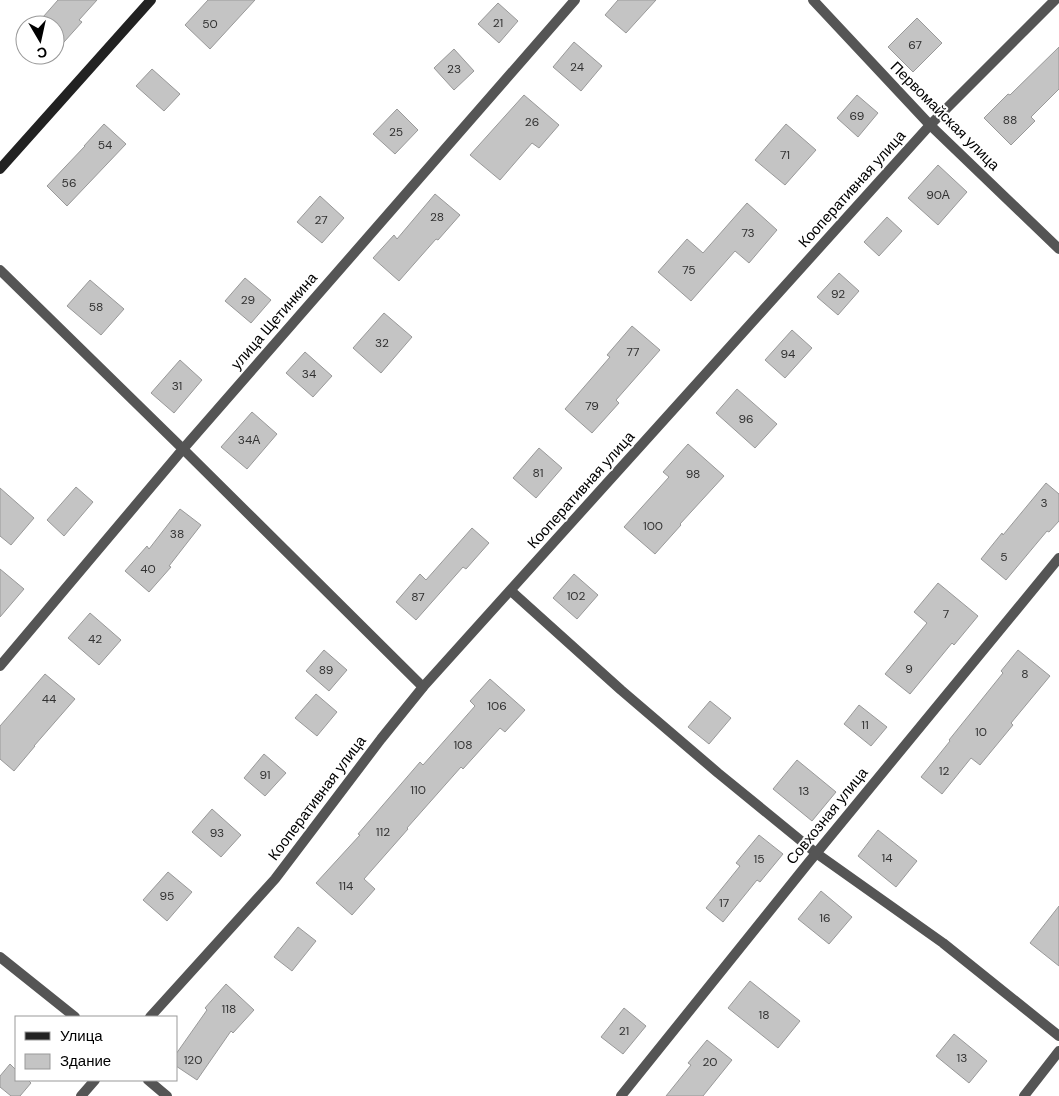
<svg xmlns="http://www.w3.org/2000/svg" width="1059" height="1096" font-family="'DM Sans',sans-serif">
	<style>
		.building { fill: #c4c4c4; stroke: #999 }
		.lines { fill: none; stroke-linecap: round; stroke-linejoin: round }
		.minor { stroke: #555; stroke-width: 10 }
		.secondary { stroke: #222; stroke-width: 10 }
		.labels { text-anchor: middle; stroke-width: 4; stroke-linejoin: round; paint-order: stroke }
		.number-label { font-size: 12px; fill: #313131 }
		.street-label { font-size: 15px; fill: #000; stroke: #fff }
	</style>
	<rect width="100%" height="100%" fill="#fff"/>
	<g class="building">
		<path d="M58 0H97L79 20 82 22 55 52V25H36Z"/>
		<path d="M208 0H255L210 49 185 25Z"/>
		<path d="M618 0H656L626 33 605 15Z"/>
		<path d="M498 3 518 21 499 43 478 24Z"/>
		<path d="M917 18 942 43 913 72 888 47Z"/>
		<path d="M574 42 602 66 581 91 553 67Z"/>
		<path d="M1059 47V89L1031 117 1035 121 1011 145 984 118 1008 94 1010 95Z"/>
		<path d="M454 49 474 71 454 90 434 68Z"/>
		<path d="M152 69 180 94 164 111 136 86Z"/>
		<path d="M524 95 559 125 539 148 532 143 500 180 470 155Z"/>
		<path d="M857 95 878 113 858 137 837 118Z"/>
		<path d="M397 109 418 130 395 154 373 134Z"/>
		<path d="M104 124 126 144 67 206 47 186 85 146H84Z"/>
		<path d="M786 124 816 150 785 185 755 160Z"/>
		<path d="M938 165 967 192 938 225 908 198Z"/>
		<path d="M435 194 460 215 438 240 436 239 399 281 373 258 394 235 397 239Z"/>
		<path d="M320 196 344 218 322 243 297 222Z"/>
		<path d="M747 203 777 230 749 263 735 251 691 301 658 272 687 239 703 253Z"/>
		<path d="M887 217 902 231 879 256 864 242Z"/>
		<path d="M839 273 859 291 838 315 817 297Z"/>
		<path d="M245 278 271 300 251 323 225 301Z"/>
		<path d="M90 280 124 309 101 335 67 306Z"/>
		<path d="M384 313 412 337 381 373 353 348Z"/>
		<path d="M632 326 660 350 616 400 619 403 592 433 565 409 610 357 607 355Z"/>
		<path d="M792 330 812 348 785 378 765 360Z"/>
		<path d="M305 352 332 376 313 397 286 373Z"/>
		<path d="M180 360 202 380 174 413 151 393Z"/>
		<path d="M737 389 777 424 755 448 716 413Z"/>
		<path d="M252 412 277 434 247 469 221 447Z"/>
		<path d="M688 444 724 476 680 524 681 525 655 554 624 527 669 477 663 472Z"/>
		<path d="M539 448 562 468 536 498 513 478Z"/>
		<path d="M1046 483 1059 494V521L1049 532 1047 531 1006 580 981 559 1002 533 1003 535Z"/>
		<path d="M76 487 93 502 64 536 47 520Z"/>
		<path d="M0 488 34 518 11 545 0 536Z"/>
		<path d="M180 509 201 525 169 566 171 567 149 592 125 571 147 546 149 549Z"/>
		<path d="M472 528 489 543 466 569 463 567 416 620 396 602 420 574 426 580Z"/>
		<path d="M0 569 24 589 0 617Z"/>
		<path d="M574 574 598 595 577 619 553 598Z"/>
		<path d="M938 583 978 616 954 645 952 643 910 694 885 674 927 623 914 612Z"/>
		<path d="M90 613 121 640 99 665 68 638Z"/>
		<path d="M324 650 347 670 329 691 306 671Z"/>
		<path d="M1018 650 1050 676 1011 723 1013 725 980 765 971 758 942 794 921 777 950 741 949 740 1003 673 1001 671Z"/>
		<path d="M45 674 75 699 34 746H35L14 771 0 759V726Z"/>
		<path d="M490 679 525 710 505 732 500 728 463 769 461 767 407 828 408 829 364 879 375 889 352 915 316 883 360 835 358 834 420 762 423 765 475 706 470 701Z"/>
		<path d="M316 694 337 712 317 736 295 718Z"/>
		<path d="M710 701 731 718 709 744 688 727Z"/>
		<path d="M859 705 887 727 871 746 844 724Z"/>
		<path d="M264 754 286 773 265 796 244 778Z"/>
		<path d="M797 760 836 792 812 821 773 789Z"/>
		<path d="M212 809 241 835 221 857 192 832Z"/>
		<path d="M878 830 917 861 896 887 858 856Z"/>
		<path d="M759 835 783 854 760 882 757 880 723 922 706 908 740 866 736 863Z"/>
		<path d="M168 872 192 892 167 921 143 900Z"/>
		<path d="M821 891 852 917 829 944 798 919Z"/>
		<path d="M1059 906V966L1030 943Z"/>
		<path d="M298 927 316 941 292 971 274 957Z"/>
		<path d="M750 981 800 1021 778 1048 728 1008Z"/>
		<path d="M226 984 254 1010 233 1033 231 1031 197 1080 176 1066V1054L207 1010 205 1008Z"/>
		<path d="M624 1008 646 1026 623 1054 601 1037Z"/>
		<path d="M954 1034 987 1061 969 1083 936 1056Z"/>
		<path d="M707 1040 732 1060 703 1096H666L691 1065 688 1063Z"/>
		<path d="M10 1064 16 1070V1080H28L31 1083 20 1096H11L0 1087V1076Z"/>
	</g>
	<g class="lines">
		<g class="minor">
			<path d="M813 0 930 125 1059 249"/>
			<path d="M0 270 183 449 423 687"/>
			<path d="M511 591 621 690 718 773 816 853 943 943 1059 1036"/>
			<path d="M0 666 183 449 575 0"/>
			<path d="M0 957 75 1017"/>
			<path d="M150 1017 275 879 381 739 423 687 930 125 1055 0"/>
			<path d="M148 1080 167 1096"/>
			<path d="M81 1096 95 1080"/>
			<path d="M621 1096 809 862 1059 558"/>
			<path d="M1024 1096 1059 1051"/>
		</g>
		<path class="secondary" d="M0 169 151 0"/>
	</g>
	<g class="labels">
		<g class="number-label">
			<text x="498" y="27">21</text>
			<text x="210" y="28">50</text>
			<text x="915" y="49">67</text>
			<text x="577" y="71">24</text>
			<text x="454" y="73">23</text>
			<text x="857" y="120">69</text>
			<text x="1010" y="124">88</text>
			<text x="532" y="126">26</text>
			<text x="396" y="136">25</text>
			<text x="105" y="149">54</text>
			<text x="785" y="159">71</text>
			<text x="69" y="187">56</text>
			<text x="938" y="199">90А</text>
			<text x="437" y="221">28</text>
			<text x="321" y="224">27</text>
			<text x="748" y="237">73</text>
			<text x="689" y="274">75</text>
			<text x="838" y="298">92</text>
			<text x="248" y="304">29</text>
			<text x="96" y="311">58</text>
			<text x="382" y="347">32</text>
			<text x="633" y="356">77</text>
			<text x="788" y="358">94</text>
			<text x="309" y="378">34</text>
			<text x="177" y="390">31</text>
			<text x="592" y="410">79</text>
			<text x="746" y="423">96</text>
			<text x="249" y="444">34А</text>
			<text x="538" y="477">81</text>
			<text x="693" y="478">98</text>
			<text x="1044" y="507">3</text>
			<text x="653" y="530">100</text>
			<text x="177" y="538">38</text>
			<text x="1004" y="561">5</text>
			<text x="148" y="573">40</text>
			<text x="576" y="600">102</text>
			<text x="418" y="601">87</text>
			<text x="946" y="618">7</text>
			<text x="95" y="643">42</text>
			<text x="909" y="673">9</text>
			<text x="326" y="674">89</text>
			<text x="1025" y="678">8</text>
			<text x="49" y="703">44</text>
			<text x="497" y="710">106</text>
			<text x="865" y="729">11</text>
			<text x="981" y="736">10</text>
			<text x="463" y="749">108</text>
			<text x="944" y="775">12</text>
			<text x="265" y="779">91</text>
			<text x="418" y="794">110</text>
			<text x="804" y="795">13</text>
			<text x="383" y="836">112</text>
			<text x="217" y="837">93</text>
			<text x="887" y="862">14</text>
			<text x="759" y="863">15</text>
			<text x="346" y="890">114</text>
			<text x="167" y="900">95</text>
			<text x="724" y="907">17</text>
			<text x="825" y="922">16</text>
			<text x="229" y="1013">118</text>
			<text x="764" y="1019">18</text>
			<text x="624" y="1035">21</text>
			<text x="962" y="1062">13</text>
			<text x="193" y="1064">120</text>
			<text x="710" y="1066">20</text>
		</g>
		<g class="street-label">
			<text transform="translate(945 116) rotate(45)" y="5">Первомайская улица</text>
			<text transform="translate(852 189) rotate(-48)" y="5">Кооперативная улица</text>
			<text transform="translate(274 321) rotate(-49)" y="5">улица Щетинкина</text>
			<text transform="translate(581 490) rotate(-48)" y="5">Кооперативная улица</text>
			<text transform="translate(317 798) rotate(-53)" y="5">Кооперативная улица</text>
			<text transform="translate(827 816) rotate(-51)" y="5">Совхозная улица</text>
		</g>
	</g>
	<rect x="15" y="1016" width="162" height="65" fill="#ffffff" stroke="#999999"/>
	<rect x="25" y="1032" width="25" height="8" fill="#222222" stroke="#999999"/>
	<text x="60" y="1041" font-size="15" fill="#000000">Улица</text>
	<rect x="25" y="1054" width="25" height="15" fill="#c4c4c4" stroke="#999999"/>
	<text x="60" y="1066" font-size="15" fill="#000000">Здание</text>
	<g transform="translate(40 40) rotate(171)"><circle r="24" fill="#ffffff" stroke="#999999"/>
	<path d="M0-4L9 19L0 12L-9 19Z" fill="#000000"/>
	<text y="-8" font-size="14" font-weight="bold" text-anchor="middle" fill="#000000">С</text>
	</g>
</svg>
